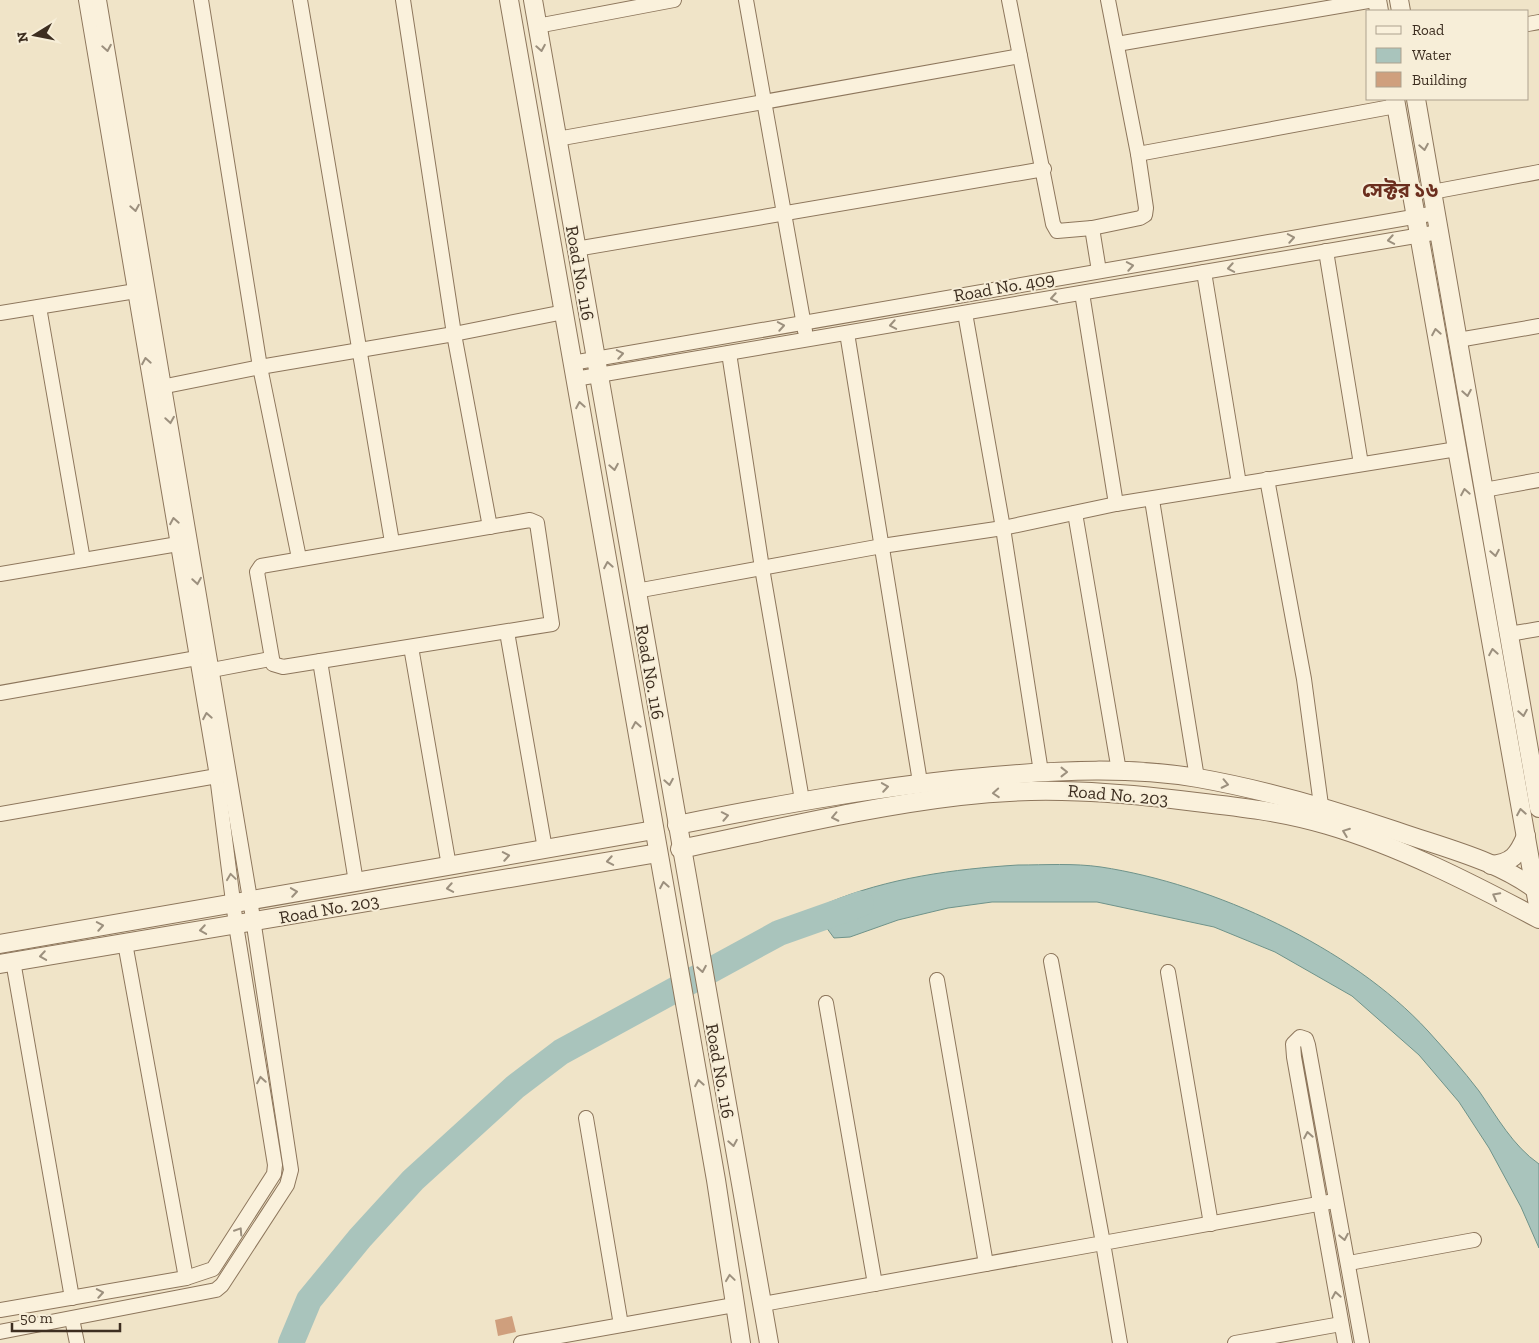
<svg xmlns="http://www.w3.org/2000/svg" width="1539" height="1343" font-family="'Zilla Slab','Noto Sans Bengali',serif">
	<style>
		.water { fill: #a9c4bc; stroke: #6f938a }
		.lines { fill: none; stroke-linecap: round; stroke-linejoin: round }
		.river { stroke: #a9c4bc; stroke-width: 26 }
		.building { fill: #cf9f7d }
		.minor-casing { stroke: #8d765c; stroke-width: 16 }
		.tertiary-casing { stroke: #8d765c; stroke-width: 20 }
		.minor { stroke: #faf1dc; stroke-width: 14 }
		.tertiary { stroke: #faf1dc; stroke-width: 18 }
		.oneway { stroke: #9c907e }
		.labels { text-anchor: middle; stroke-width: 4; stroke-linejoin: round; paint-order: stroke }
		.street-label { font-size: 18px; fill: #3d2e20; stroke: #f7eed8 }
		.quarter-label { font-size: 20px; font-weight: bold; fill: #6b2e1e; stroke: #f7eed8 }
	</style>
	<rect width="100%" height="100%" fill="#f0e4c8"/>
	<path class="water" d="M1018 865C1045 865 1074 863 1101 867 1213 884 1351 947 1428 1031 1446 1051 1463 1070 1479 1091 1497 1117 1513 1146 1539 1164V1248L1521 1207 1489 1148 1459 1102 1419 1055 1352 996 1275 952 1214 927 1097 902H992L948 908 898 920 850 937 834 938 826 927 828 903C887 878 954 869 1018 865Z"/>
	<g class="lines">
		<path class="river" d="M291 1343 309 1300 360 1238 413 1180 515 1087 561 1052 779 933 861 904"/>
	</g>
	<path class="building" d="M512 1316 516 1332 498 1336 495 1320Z"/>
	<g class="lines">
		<g class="minor-casing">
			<g id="minor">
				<path d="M201 0 260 367 299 558"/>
				<path d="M300 0 392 542"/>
				<path d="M403 0 454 334 490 527"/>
				<path d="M746 0 805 331"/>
				<path d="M1009 0 1053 224 1057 231 1092 228 1140 218 1145 215 1146 208 1138 154"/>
				<path d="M1108 0 1138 154 1396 106"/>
				<path d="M1528 24 1539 22"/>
				<path d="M537 26 674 0"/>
				<path d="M1117 44 1374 0"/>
				<path d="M557 139 1020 56"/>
				<path d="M1432 192 1539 172"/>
				<path d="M1092 228 1099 271"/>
				<path d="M576 249 1044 169"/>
				<path d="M1326 251 1361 464"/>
				<path d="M1204 272 1239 484"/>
				<path d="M1082 293 1116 504"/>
				<path d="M39 307 83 560"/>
				<path d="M0 313 142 290"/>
				<path d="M965 313 1003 528 1041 772"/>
				<path d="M847 333 920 782"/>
				<path d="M1458 340 1539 326"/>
				<path d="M729 353 762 568 802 800"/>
				<path d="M572 363 1436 213"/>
				<path d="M575 379 1439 232"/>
				<path d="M156 388 260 367 454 334 564 312"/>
				<path d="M1267 479 1304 679 1321 805"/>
				<path d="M1484 490 1539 480"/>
				<path d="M1152 500 1197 778"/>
				<path d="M1075 513 1119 771"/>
				<path d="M530 520 537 523 552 624 283 667 273 664 257 572 261 566Z"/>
				<path d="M0 574 178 544"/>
				<path d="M636 591 882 546 1003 528 1116 504 1457 449"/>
				<path d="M507 632 545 849"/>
				<path d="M1509 634 1539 629"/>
				<path d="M411 647 449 866"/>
				<path d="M320 661 356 882"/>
				<path d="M212 670 270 659"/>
				<path d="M0 693 197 658"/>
				<path d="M0 814 217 776"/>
				<path d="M125 943 186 1278"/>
				<path d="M13 961 72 1298"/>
				<path d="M1168 972 1211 1224"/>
				<path d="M937 980 986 1264"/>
				<path d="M826 1003 875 1284"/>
				<path d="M586 1118 621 1325"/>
				<path d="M1349 1263 1474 1240"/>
				<path d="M763 1304 1103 1243 1051 961"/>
				<path d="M0 1310 186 1278 213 1269 274 1174 275 1165 236 925 217 776 86 0"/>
				<path d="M72 1319 77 1343"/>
				<path d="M0 1332 216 1290 222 1285 287 1185 291 1170 250 899 99 0"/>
				<path d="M521 1343 734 1305"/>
				<path d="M1120 1343 1103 1243 1329 1202"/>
				<path d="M1235 1343 1341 1324"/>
				<path d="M1345 1343 1294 1057 1293 1044 1300 1037 1306 1039 1308 1045 1362 1343"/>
			</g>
		</g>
		<g class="tertiary-casing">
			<g id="tertiary">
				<path d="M509 0 716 1180 741 1343"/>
				<path d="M533 0 769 1343"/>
				<path d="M1377 0 1379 11"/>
				<path d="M1399 0 1401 11"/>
				<path d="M1395 99 1539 911"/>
				<path d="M1416 99 1539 808"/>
				<path d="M677 825C782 804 887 785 994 776 1061 770 1131 767 1198 778 1266 790 1331 809 1396 831 1444 848 1498 860 1539 892"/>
				<path d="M680 849C773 830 866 807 960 796 1039 786 1118 792 1196 802 1240 807 1284 812 1327 825 1399 846 1473 884 1539 919"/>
				<path d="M1491 865C1512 863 1518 855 1526 836"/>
				<path d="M0 944 654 830"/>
				<path d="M0 964 658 853"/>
			</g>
		</g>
		<use href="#minor" class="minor"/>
		<use href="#tertiary" class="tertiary"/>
	</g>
	<defs><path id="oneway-chevron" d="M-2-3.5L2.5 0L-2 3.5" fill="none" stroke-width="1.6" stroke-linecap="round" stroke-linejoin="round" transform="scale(1.25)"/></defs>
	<g class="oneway">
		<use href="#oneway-chevron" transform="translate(107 48) rotate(80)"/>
		<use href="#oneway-chevron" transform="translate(541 48) rotate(80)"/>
		<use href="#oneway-chevron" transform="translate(1424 147) rotate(80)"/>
		<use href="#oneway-chevron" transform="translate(135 208) rotate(80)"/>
		<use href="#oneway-chevron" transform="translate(1291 238) rotate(-10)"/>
		<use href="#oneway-chevron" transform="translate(1391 240) rotate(170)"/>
		<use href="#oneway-chevron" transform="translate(1130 266) rotate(-10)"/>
		<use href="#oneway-chevron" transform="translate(1231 268) rotate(170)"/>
		<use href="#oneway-chevron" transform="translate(1054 298) rotate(170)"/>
		<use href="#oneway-chevron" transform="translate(893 325) rotate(170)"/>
		<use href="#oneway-chevron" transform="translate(781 326) rotate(-10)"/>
		<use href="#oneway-chevron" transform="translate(1436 332) rotate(-100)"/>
		<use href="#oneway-chevron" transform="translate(620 354) rotate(-10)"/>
		<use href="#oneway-chevron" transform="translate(146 361) rotate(-100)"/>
		<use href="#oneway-chevron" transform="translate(1467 393) rotate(80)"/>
		<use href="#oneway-chevron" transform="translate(580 405) rotate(-100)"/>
		<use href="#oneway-chevron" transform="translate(170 420) rotate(81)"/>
		<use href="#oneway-chevron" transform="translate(614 467) rotate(80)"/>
		<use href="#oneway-chevron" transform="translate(1465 492) rotate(-100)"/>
		<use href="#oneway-chevron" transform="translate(174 521) rotate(-100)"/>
		<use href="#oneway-chevron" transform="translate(1495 553) rotate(80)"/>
		<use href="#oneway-chevron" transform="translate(608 565) rotate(-100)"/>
		<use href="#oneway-chevron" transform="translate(197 581) rotate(81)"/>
		<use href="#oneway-chevron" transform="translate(1493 652) rotate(-100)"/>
		<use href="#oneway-chevron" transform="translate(1523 713) rotate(80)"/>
		<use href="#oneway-chevron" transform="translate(207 716) rotate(-100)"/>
		<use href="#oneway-chevron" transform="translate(636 725) rotate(-100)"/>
		<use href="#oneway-chevron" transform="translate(1064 772)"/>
		<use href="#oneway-chevron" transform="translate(669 782) rotate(80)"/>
		<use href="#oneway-chevron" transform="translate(1225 784) rotate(12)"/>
		<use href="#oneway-chevron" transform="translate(885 787) rotate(-9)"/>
		<use href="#oneway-chevron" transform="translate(996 793) rotate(176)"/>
		<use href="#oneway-chevron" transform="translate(1521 812) rotate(-100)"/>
		<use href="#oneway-chevron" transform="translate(725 816) rotate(-11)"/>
		<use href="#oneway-chevron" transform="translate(835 817) rotate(168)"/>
		<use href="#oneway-chevron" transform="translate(1346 832) rotate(-159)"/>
		<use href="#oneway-chevron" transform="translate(506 856) rotate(-10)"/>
		<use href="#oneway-chevron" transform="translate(610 861) rotate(170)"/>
		<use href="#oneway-chevron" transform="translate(231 877) rotate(-98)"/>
		<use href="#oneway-chevron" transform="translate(664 885) rotate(-100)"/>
		<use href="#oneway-chevron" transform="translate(450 888) rotate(170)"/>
		<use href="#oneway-chevron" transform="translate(294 892) rotate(-9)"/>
		<use href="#oneway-chevron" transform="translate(1496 896) rotate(-152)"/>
		<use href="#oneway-chevron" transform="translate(100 926) rotate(-10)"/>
		<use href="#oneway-chevron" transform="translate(203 930) rotate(171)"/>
		<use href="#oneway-chevron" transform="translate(43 956) rotate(171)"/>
		<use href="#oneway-chevron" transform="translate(702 969) rotate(80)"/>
		<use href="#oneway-chevron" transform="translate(261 1080) rotate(-99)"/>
		<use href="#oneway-chevron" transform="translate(699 1083) rotate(-100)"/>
		<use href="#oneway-chevron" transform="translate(1308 1135) rotate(-100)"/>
		<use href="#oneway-chevron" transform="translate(733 1143) rotate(80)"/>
		<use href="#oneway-chevron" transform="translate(239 1231) rotate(-57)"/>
		<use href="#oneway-chevron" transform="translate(1344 1237) rotate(79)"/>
		<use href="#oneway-chevron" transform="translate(730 1278) rotate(-98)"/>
		<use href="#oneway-chevron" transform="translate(100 1293) rotate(-10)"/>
		<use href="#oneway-chevron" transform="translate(1336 1295) rotate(-100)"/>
	</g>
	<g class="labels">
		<g class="street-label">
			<text transform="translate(580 273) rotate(80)" y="6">Road No. 116</text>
			<text transform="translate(1004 287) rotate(-10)" y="6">Road No. 409</text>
			<text transform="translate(650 672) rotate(80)" y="6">Road No. 116</text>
			<text transform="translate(1118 795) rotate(5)" y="6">Road No. 203</text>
			<text transform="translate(329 909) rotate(-10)" y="6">Road No. 203</text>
			<text transform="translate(720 1071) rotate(80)" y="6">Road No. 116</text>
		</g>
		<g class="quarter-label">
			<text x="1400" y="197">সেক্টর ১৬</text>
		</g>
	</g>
	<rect x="1366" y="10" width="162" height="90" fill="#f7eed8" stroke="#ada18e"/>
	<rect x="1376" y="26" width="25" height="8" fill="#faf1dc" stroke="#ada18e"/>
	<text x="1412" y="35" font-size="15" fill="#3d2e20">Road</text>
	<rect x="1376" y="48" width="25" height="15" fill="#a9c4bc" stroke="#ada18e"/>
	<text x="1412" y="60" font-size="15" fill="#3d2e20">Water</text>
	<rect x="1376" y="72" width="25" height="15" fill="#cf9f7d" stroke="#ada18e"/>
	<text x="1412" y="85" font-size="15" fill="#3d2e20">Building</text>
	<g transform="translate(35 35) rotate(260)" stroke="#f7eed8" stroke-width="4" paint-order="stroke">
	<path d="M0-4L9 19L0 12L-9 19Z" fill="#3d2e20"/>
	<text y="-8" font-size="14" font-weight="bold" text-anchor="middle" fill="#3d2e20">N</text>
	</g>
	<path d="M12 1323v8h108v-8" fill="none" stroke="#3d2e20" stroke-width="2.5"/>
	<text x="20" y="1323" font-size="15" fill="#3d2e20" stroke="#f7eed8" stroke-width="4" paint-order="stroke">50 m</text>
</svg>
